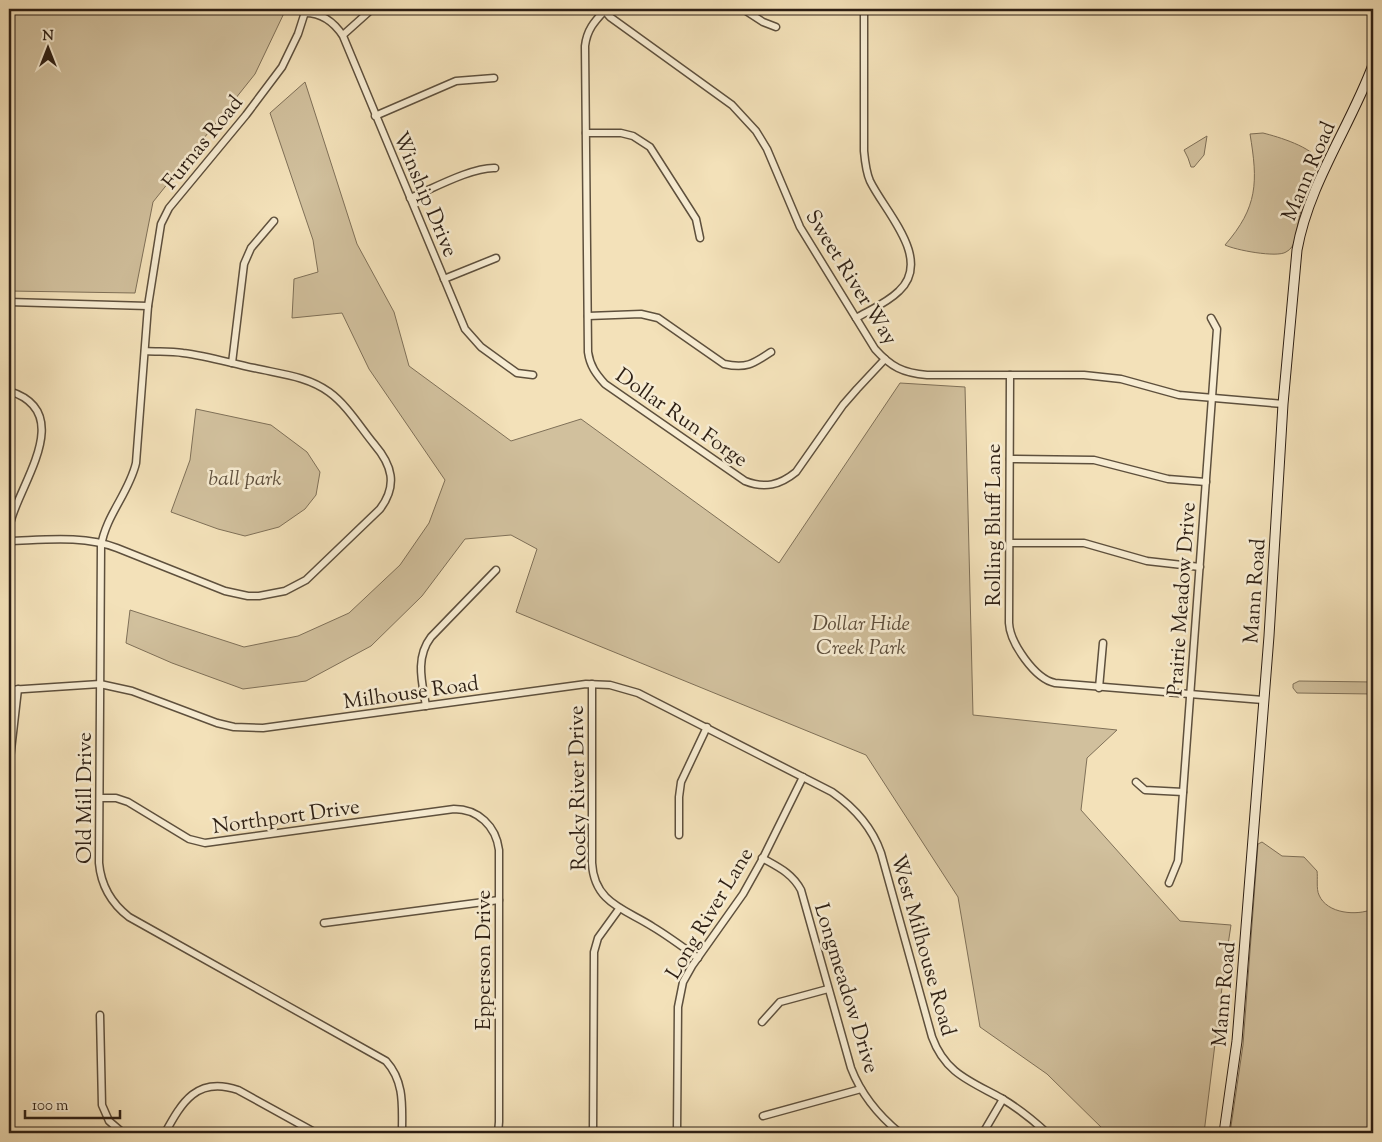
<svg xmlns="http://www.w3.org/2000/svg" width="1382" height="1142" font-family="'Sorts Mill Goudy',serif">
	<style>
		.green { fill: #d1c09d; stroke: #7f7058 }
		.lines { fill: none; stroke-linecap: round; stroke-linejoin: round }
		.street-casing { stroke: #5e503d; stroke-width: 9 }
		.secondary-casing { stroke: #2d1f14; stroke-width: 11 }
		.street { stroke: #f7ecd2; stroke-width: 6 }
		.secondary { stroke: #f7ecd2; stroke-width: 9 }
		.labels { text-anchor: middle; stroke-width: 5; stroke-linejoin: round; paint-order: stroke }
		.street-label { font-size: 21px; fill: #2d1f14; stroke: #f7ecd2 }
		.park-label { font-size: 21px; font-style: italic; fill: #5e4f3d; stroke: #f7ecd2 }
	</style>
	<rect width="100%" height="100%" fill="#f3e1b9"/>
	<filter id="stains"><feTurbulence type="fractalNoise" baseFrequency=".004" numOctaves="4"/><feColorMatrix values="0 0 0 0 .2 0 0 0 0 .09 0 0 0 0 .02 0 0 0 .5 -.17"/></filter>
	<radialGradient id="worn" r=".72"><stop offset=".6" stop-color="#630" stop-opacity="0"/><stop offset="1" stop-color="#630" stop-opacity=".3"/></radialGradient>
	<g class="green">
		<path d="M9 9H286L255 74 153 202 135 293 9 291Z"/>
		<path d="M305 82 357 244 394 312 409 366 511 441 581 419 779 563 900 383 965 387 973 715 1117 730 1087 758 1081 810 1180 921 1231 925 1224 971 1204 1133H1107L1047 1074 980 1027 958 897 866 755 516 612 537 549 511 535 465 539 422 596 371 646 306 681 243 689 172 663 126 643 130 610 244 647 298 636 349 613 400 565 429 523 445 480 369 369 342 313 292 318 294 279 318 272 313 240 270 113Z"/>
		<path d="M1263 133C1279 137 1312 147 1319 161 1311 182 1302 202 1298 224 1296 234 1296 247 1286 252 1277 258 1235 250 1225 245 1258 207 1258 182 1250 134Z"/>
		<path d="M1207 136 1204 155 1194 167H1191L1188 158 1184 150Z"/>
		<path d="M196 409 271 425 307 452 320 472 316 495 305 509 279 527 245 536 218 529 171 512 190 460Z"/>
		<path d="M1299 681 1373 682V694L1297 693 1293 688V684Z"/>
		<path d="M1262 842 1282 856 1304 857 1317 871C1318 877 1316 889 1319 895 1327 914 1357 916 1373 909V1133H1230L1243 1045 1258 844Z"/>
	</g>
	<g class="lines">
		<g class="street-casing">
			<g id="street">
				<path d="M306 9 298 34 282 67 246 115 169 208 161 224 148 306 136 463C129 493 106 515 101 546L99 863C101 886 111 903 129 917L386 1061C405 1082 402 1107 402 1133"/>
				<path d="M603 9 610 17 732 105 756 131 767 149 800 227 875 349C891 367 903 373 927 375H1084L1121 379 1179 395 1283 404"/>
				<path d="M606 9C595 21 587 29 585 46L588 352C590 366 596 374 605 384L745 481C765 489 780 485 796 472L843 405 857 389 885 359"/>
				<path d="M743 9 763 22 776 27"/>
				<path d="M305 13C322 13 334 22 343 36L465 329 481 347 517 373 533 375"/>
				<path d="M343 35 372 9"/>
				<path d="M375 116 456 81 494 78"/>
				<path d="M586 133H621L633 136 650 147 696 219 700 238"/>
				<path d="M410 198C432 189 472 167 495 168"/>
				<path d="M444 279 496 258"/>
				<path d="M9 302 148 306"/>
				<path d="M588 316 641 314 658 318 724 364C746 369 753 364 771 352"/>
				<path d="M856 318C870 310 887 303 899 291 933 259 885 212 870 181 866 172 865 162 864 151V9"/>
				<path d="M232 363 244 264 251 248 274 221"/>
				<path d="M1010 375 1009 623C1010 643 1035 679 1055 683L1263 700"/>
				<path d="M9 391C74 411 24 478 12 517 9 525 9 533 9 541"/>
				<path d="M1010 459 1094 460 1168 479 1206 482"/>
				<path d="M9 541C44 540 83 535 117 548L225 591 248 596H259L285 591 306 580 380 509C398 485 392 465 374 444 360 427 347 405 329 392 307 376 280 374 254 368 230 363 207 356 183 353 170 351 157 352 145 351"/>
				<path d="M1010 543H1084L1147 561 1200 567"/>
				<path d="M592 684V863C594 903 625 909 653 927 668 936 683 947 698 958"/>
				<path d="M1099 688 1103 643"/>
				<path d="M9 690 100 684 132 691 217 723 234 727 263 728 586 684 610 685 638 693 832 792C855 808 872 827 881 853L932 1037C945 1073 970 1081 1001 1098 1018 1108 1033 1120 1047 1133"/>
				<path d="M426 706C422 682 415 658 431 637L496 570"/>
				<path d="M1136 782 1145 790 1183 792"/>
				<path d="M100 798H116L128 802 189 839 205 843 454 809C478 809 496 826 499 850V1122L498 1133"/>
				<path d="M679 835V797L681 782 707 727"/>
				<path d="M762 858C778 867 792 873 801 890L851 1068C861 1094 878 1115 900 1133"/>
				<path d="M1169 883 1178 861 1217 329 1211 318"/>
				<path d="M324 923 499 900"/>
				<path d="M9 947 10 759 18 689"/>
				<path d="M100 1015 102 1105 109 1121 123 1133"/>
				<path d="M762 1022 780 1002 828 989"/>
				<path d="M763 1116 861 1089"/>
				<path d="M165 1133C182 1102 197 1076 238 1090L316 1133"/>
				<path d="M593 1133 594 952 598 938 619 909"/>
				<path d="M677 1133 678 1007 683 982 692 966 743 894 762 860 803 777"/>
				<path d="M983 1133 1003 1099"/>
			</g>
		</g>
		<g class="secondary-casing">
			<path id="secondary" d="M1224 1133 1237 1041 1269 636 1283 404 1297 250C1309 183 1350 127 1373 65"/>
		</g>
		<use href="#street" class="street"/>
		<use href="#secondary" class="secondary"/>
	</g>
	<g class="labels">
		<g class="street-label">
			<text transform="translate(202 142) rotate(-51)" y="7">Furnas Road</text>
			<text transform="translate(1308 171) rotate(-67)" y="7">Mann Road</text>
			<text transform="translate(426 194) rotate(67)" y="7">Winship Drive</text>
			<text transform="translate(852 277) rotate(58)" y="7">Sweet River Way</text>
			<text transform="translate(682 417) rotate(35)" y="7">Dollar Run Forge</text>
			<text transform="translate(993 525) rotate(-90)" y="7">Rolling Bluff Lane</text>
			<text transform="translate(1254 591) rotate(-86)" y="7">Mann Road</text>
			<text transform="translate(1181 599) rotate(-86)" y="7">Prairie Meadow Drive</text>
			<text transform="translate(411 692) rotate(-8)" y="7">Milhouse Road</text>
			<text transform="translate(577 788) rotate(-91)" y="7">Rocky River Drive</text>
			<text transform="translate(84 798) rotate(-90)" y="7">Old Mill Drive</text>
			<text transform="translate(286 816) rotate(-8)" y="7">Northport Drive</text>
			<text transform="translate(709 913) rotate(-59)" y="7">Long River Lane</text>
			<text transform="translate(924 945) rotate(74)" y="7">West Milhouse Road</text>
			<text transform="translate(483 960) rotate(-90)" y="7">Epperson Drive</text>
			<text transform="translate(847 988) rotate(73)" y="7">Longmeadow Drive</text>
			<text transform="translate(1223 994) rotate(-85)" y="7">Mann Road</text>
		</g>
		<g class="park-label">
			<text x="245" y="485">ball park</text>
			<text x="861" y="630">Dollar Hide<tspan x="861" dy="24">Creek Park</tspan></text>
		</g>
	</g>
	<rect width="1382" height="1142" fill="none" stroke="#f3e1b9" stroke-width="30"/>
	<rect x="10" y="10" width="1362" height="1122" fill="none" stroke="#2d1f14" stroke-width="2.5"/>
	<rect x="15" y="15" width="1352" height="1112" fill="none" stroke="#2d1f14"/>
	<g transform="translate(48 48)" stroke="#f7ecd2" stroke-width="4" paint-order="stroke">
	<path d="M0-4L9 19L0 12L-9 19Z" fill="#2d1f14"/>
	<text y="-8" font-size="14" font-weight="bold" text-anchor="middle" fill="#2d1f14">N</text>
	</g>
	<path d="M25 1110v8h95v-8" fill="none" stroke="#2d1f14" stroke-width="2.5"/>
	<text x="32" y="1110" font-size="15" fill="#2d1f14" stroke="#f7ecd2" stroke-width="4" paint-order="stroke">100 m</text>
	<rect width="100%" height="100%" filter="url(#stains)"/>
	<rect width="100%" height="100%" fill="url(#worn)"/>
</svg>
